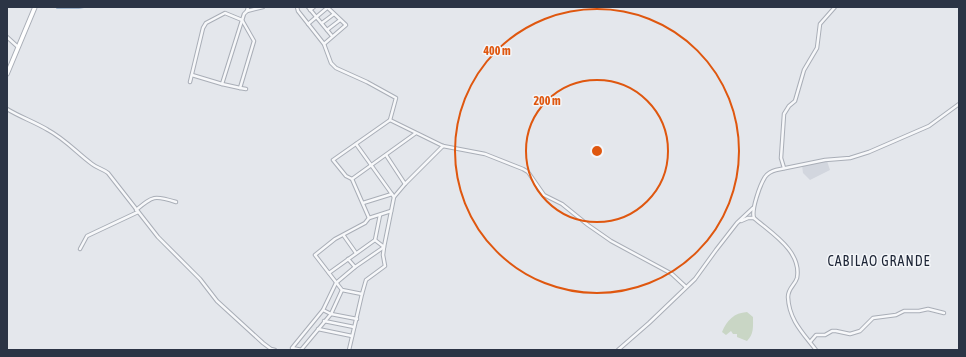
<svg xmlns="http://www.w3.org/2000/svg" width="966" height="357" font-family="'Asap Condensed',sans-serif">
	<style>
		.built { fill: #d2d6de }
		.green { fill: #c9d6c5 }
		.water { fill: #9fb4cc }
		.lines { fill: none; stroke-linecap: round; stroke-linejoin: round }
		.street-casing { stroke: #a9aeb7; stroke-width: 4.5 }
		.secondary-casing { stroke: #a9aeb7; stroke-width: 5.5 }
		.street { stroke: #f7f8fa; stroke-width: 2.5 }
		.secondary { stroke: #fff; stroke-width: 3.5 }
		.ring { fill: none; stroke: #df570f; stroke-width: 2 }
		.labels { text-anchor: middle; stroke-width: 3; stroke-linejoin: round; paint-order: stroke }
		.quarter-label { font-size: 14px; letter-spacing: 1px; fill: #1d2536; stroke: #f4f6f9 }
		.centre { fill: #df570f; stroke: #f4f6f9; stroke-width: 2 }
		.ring-label { font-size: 12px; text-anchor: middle; font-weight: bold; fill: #df570f; stroke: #f4f6f9; stroke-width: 3; stroke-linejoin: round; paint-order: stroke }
	</style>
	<rect width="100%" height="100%" fill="#e4e7ec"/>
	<path class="built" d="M827 161 830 170 810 180 803 173 802 165Z"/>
	<path class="green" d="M747 312 753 317C753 327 754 334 747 341L737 337V334H733L731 331 726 335 722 332C727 320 734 313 747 312Z"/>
	<path class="water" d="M57 7H89L79 9H56Z"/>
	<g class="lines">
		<g class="street-casing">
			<g id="street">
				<path d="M248 7 247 11 263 7"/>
				<path d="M297 7 298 11 324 44 331 63 336 68 367 82 396 98 390 120"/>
				<path d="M308 7 332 36"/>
				<path d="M310 10 314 7"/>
				<path d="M322 23 334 14"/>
				<path d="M308 24 327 8"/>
				<path d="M327 30 340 20"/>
				<path d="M7 37 18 47"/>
				<path d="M324 44 346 25 327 7"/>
				<path d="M192 75 222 84 240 88"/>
				<path d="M190 82 203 28 206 23 225 13 242 20 254 41 240 88 246 89"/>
				<path d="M222 84 244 14 247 11"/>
				<path d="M7 109C20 117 35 122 48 130 65 139 77 153 92 164 97 168 103 169 108 173L158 237 200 279 217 301 263 343 271 349 275 350"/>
				<path d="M416 133 352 179 346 176 333 160 390 120 443 146 485 154 523 169 528 172 544 195 562 204 588 225 611 241 672 274 686 287"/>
				<path d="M356 144 394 197"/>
				<path d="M386 155 405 184 443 146"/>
				<path d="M784 168 781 158 784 114 789 106 795 101 804 70 817 48 820 24 835 7"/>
				<path d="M352 179 369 218"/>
				<path d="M363 203 392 194"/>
				<path d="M136 210C153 196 154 195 176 202"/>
				<path d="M741 221 748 218H754"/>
				<path d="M344 236 356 253"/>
				<path d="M80 249 87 236 138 212"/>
				<path d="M348 259 355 267"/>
				<path d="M329 273 375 240 380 215"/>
				<path d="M362 294 366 280 385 266 383 255 384 247 375 240"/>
				<path d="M323 310 331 314 357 319"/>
				<path d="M324 321 354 327"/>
				<path d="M318 329 352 336"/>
				<path d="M810 342 816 335H825L832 331H836L850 334 860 331 873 318 896 315 904 311H919L928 309 944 313"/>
				<path d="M301 350 331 314 342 290"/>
				<path d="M302 350 292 348 323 310 336 283 355 267 384 247 394 197 405 184"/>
				<path d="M349 350 362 294 342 290 315 255 335 239 365 223 369 218 391 211"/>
				<path d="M618 350 649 323 695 279 716 250 737 223 753 208"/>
				<path d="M816 350C803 333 789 320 788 297 788 288 795 285 797 278 802 251 771 233 754 218 751 210 760 185 765 177 768 173 772 171 776 170L825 160 850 158 869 152 929 126 959 104"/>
			</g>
		</g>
		<g class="secondary-casing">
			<path id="secondary" d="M7 74 35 7"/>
		</g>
		<use href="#street" class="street"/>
		<use href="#secondary" class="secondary"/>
	</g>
	<g class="ring">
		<circle cx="597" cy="151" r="71"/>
		<circle cx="597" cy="151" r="142"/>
	</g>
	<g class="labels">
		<g class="quarter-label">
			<text x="879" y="266">CABILAO GRANDE</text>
		</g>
	</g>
	<circle cx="597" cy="151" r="6" class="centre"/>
	<g class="ring-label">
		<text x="497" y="55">400 m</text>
		<text x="547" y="105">200 m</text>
	</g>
	<rect width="966" height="357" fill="none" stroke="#2b3445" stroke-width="16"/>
</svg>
